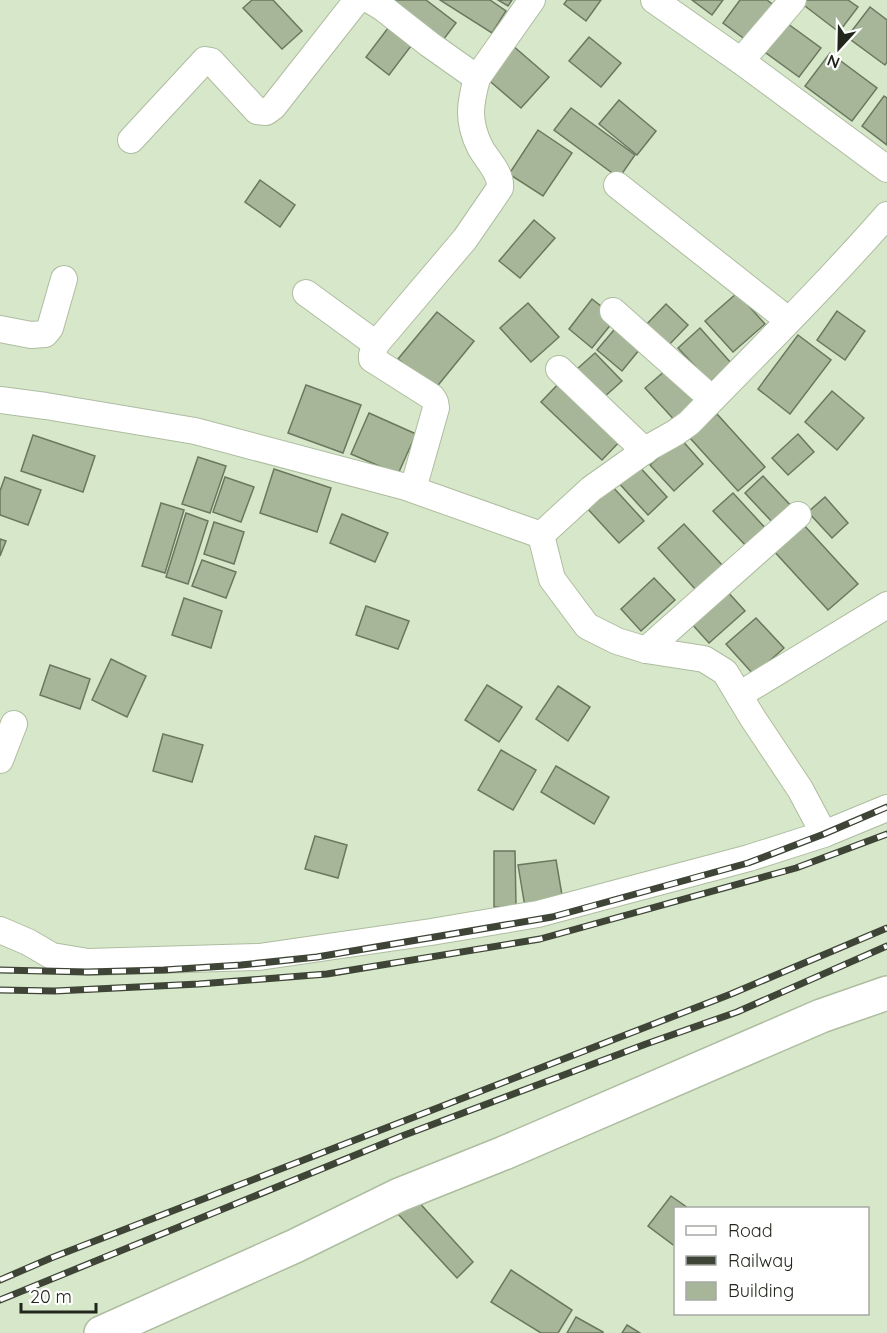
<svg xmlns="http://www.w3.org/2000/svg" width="887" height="1333" font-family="Quicksand,sans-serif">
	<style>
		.building { fill: #a7b699; stroke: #6a785d; stroke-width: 1.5 }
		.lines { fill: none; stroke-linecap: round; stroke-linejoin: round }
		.minor-casing { stroke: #aebda0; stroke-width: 28 }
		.tertiary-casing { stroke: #aebda0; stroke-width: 36 }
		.minor { stroke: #fff; stroke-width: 26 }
		.tertiary { stroke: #fff; stroke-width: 33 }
		.rail-casing { stroke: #3e4537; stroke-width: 7 }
		.rail { stroke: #fff; stroke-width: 4.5; stroke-dasharray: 14; stroke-linecap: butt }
	</style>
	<rect width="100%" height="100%" fill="#d7e7c9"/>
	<g class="building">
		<path d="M252 0H273L302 31 282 49 243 8Z"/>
		<path d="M383 0H426L456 23 440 44Z"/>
		<path d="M440 0H490L506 11 492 33Z"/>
		<path d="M498 0H512L508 6Z"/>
		<path d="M567 0H601L586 21 564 4Z"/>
		<path d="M692 0H723L712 15Z"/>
		<path d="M740 0H767L776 7 750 43 723 23Z"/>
		<path d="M804 0H848L858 7 839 32 801 3Z"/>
		<path d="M870 7 887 20V62L885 65 847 37Z"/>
		<path d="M784 21 821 48 799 77 762 50Z"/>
		<path d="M388 28 411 46 389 75 366 57Z"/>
		<path d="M589 37 621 63 601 87 569 61Z"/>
		<path d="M512 45 549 77 521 108 485 77Z"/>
		<path d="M830 53 877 88 852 121 805 86Z"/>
		<path d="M884 96 887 98V145L862 126Z"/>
		<path d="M619 100 656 131 637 155 599 124Z"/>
		<path d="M571 108 635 155 619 178 554 130Z"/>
		<path d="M538 130 572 153 543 196 509 174Z"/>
		<path d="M260 180 295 205 280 227 245 202Z"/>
		<path d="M534 220 555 238 520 278 499 261Z"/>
		<path d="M737 293 765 324 733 352 705 321Z"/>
		<path d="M592 299 616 318 592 348 569 329Z"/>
		<path d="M528 303 559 337 531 362 500 328Z"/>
		<path d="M666 304 688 325 666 348 644 327Z"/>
		<path d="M837 311 865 331 845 360 817 340Z"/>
		<path d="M437 312 474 341 435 389 398 359Z"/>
		<path d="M619 324 644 344 622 371 597 350Z"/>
		<path d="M700 328 731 363 710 382 678 348Z"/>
		<path d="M798 335 831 360 790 414 758 389Z"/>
		<path d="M595 353 622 381 603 398 577 369Z"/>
		<path d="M666 370 699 406 679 425 645 388Z"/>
		<path d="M562 380 623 438 602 460 541 402Z"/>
		<path d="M306 385 361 405 343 453 288 433Z"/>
		<path d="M832 391 864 418 837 450 805 422Z"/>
		<path d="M369 413 416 434 398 474 351 454Z"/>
		<path d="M717 414 765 467 738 491 690 438Z"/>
		<path d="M798 434 814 452 788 475 772 458Z"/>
		<path d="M33 435 95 456 83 492 21 471Z"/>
		<path d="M680 438 703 464 674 491 650 465Z"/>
		<path d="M198 457 226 466 210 513 182 504Z"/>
		<path d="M636 463 667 497 648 515 616 480Z"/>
		<path d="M274 469 331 488 317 532 260 513Z"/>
		<path d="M763 476 793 508 774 524 745 493Z"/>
		<path d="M5 477 41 490 28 525 0 515V491Z"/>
		<path d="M225 477 254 487 241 522 213 512Z"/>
		<path d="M611 485 644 521 619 543 586 507Z"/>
		<path d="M733 493 769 532 749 549 713 511Z"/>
		<path d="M825 497 848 523 832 538 808 512Z"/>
		<path d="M161 503 184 510 165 573 142 566Z"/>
		<path d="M186 513 208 521 188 584 166 577Z"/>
		<path d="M342 514 388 533 375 562 330 543Z"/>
		<path d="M214 522 244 532 234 564 204 554Z"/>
		<path d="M802 523 858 584 828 610 772 549Z"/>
		<path d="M684 524 723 566 696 590 658 548Z"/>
		<path d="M0 539 6 541 0 556Z"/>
		<path d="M202 560 236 572 226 598 192 586Z"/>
		<path d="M654 578 675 600 641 631 621 609Z"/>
		<path d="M726 590 745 611 709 643 691 623Z"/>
		<path d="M184 598 222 611 211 648 172 635Z"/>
		<path d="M366 606 409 621 398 649 356 635Z"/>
		<path d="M756 618 784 648 754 675 726 644Z"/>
		<path d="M111 659 146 676 127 717 92 700Z"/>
		<path d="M50 665 90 679 80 709 40 695Z"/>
		<path d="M487 685 522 707 499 742 465 720Z"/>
		<path d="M558 686 590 707 568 741 536 719Z"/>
		<path d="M163 734 203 745 192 782 153 771Z"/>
		<path d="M501 750 536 770 513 810 478 790Z"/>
		<path d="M556 766 609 797 594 824 541 792Z"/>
		<path d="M315 836 347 845 338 878 305 869Z"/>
		<path d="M494 851H515L516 906 494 907Z"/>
		<path d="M556 860 563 901 525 907 518 865Z"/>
		<path d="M671 1196 688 1208H676V1247L648 1226Z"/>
		<path d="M415 1198 473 1262 457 1278 398 1214Z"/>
		<path d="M511 1270 572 1310 558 1333H541L491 1302Z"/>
		<path d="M576 1317 603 1332V1333H567Z"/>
		<path d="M627 1325 640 1333H622Z"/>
	</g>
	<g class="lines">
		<g class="minor-casing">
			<g id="minor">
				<path d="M370 0 383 8 429 44 477 78 532 0"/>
				<path d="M654 0 741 61 887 169"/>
				<path d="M741 61 793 0"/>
				<path d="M131 140 205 60 211 61 257 111 266 112 273 107 354 4 359 0"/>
				<path d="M617 185 788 320"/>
				<path d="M306 293 376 344"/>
				<path d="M613 311 712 399"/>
				<path d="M0 329 31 335 45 334 50 328 64 279"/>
				<path d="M559 369 645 451"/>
				<path d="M0 400 46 406 195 431 406 487 541 535"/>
				<path d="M413 489 436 408 435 402 432 397 372 359V355L376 344 465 239 500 188C502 173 486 159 480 147 467 121 470 104 477 78"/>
				<path d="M646 650 798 515"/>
				<path d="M739 695 887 605"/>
				<path d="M0 760 14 724"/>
				<path d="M824 834 800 789 752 717 725 672 704 659 646 650 617 641 587 626 552 579 541 535 591 489 650 447 675 433 689 423C756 354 824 287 887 215"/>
				<path d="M0 930 28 942 52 956 88 962 259 957 431 932 538 914 749 858 824 834 887 808"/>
			</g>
		</g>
		<g class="tertiary-casing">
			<path id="tertiary" d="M101 1333 295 1246 399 1195 504 1153 821 1016 887 993"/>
		</g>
		<use href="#minor" class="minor"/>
		<use href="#tertiary" class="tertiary"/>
		<g class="rail-casing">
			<g id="rail">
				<path d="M0 970 87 972 164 970 241 965 317 957 552 917 748 863 824 834 887 807"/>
				<path d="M0 990 55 991 199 984 327 974 540 939 796 868 887 834"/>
				<path d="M0 1280 51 1258 731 994 887 928"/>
				<path d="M0 1300 402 1136 646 1044 737 1012 887 946"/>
			</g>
		</g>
		<use href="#rail" class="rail"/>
	</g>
	<rect x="674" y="1207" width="195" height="108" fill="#ffffff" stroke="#a7a9a4" stroke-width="1.5"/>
	<rect x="686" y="1226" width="30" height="9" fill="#ffffff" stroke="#a7a9a4" stroke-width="1.5"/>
	<text x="728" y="1237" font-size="18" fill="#22271c">Road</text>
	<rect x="686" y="1256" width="30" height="9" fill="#3e4537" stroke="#a7a9a4" stroke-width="1.5"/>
	<text x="728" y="1267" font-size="18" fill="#22271c">Railway</text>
	<rect x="686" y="1282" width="30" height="18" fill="#a7b699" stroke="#a7a9a4" stroke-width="1.5"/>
	<text x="728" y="1297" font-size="18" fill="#22271c">Building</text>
	<g transform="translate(839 48) rotate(202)" stroke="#ffffff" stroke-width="4.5" paint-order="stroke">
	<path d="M0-4.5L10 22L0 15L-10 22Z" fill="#22271c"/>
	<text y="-9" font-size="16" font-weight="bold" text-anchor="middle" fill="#22271c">N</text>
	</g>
	<path d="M21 1303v9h75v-9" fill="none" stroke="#22271c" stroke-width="3"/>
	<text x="30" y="1303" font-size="18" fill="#22271c" stroke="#ffffff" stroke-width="4.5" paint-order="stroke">20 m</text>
</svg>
